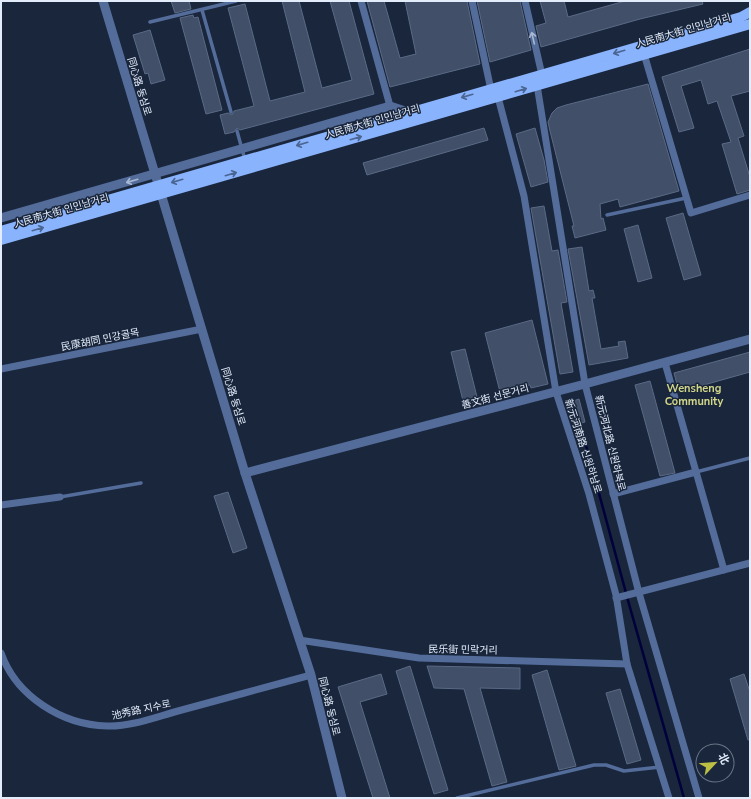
<svg xmlns="http://www.w3.org/2000/svg" width="751" height="799" font-family="'Nunito Sans','Noto Sans SC','Noto Sans KR',sans-serif">
	<style>
		.lines { fill: none; stroke-linecap: round; stroke-linejoin: round }
		.stream { stroke: #00013b; stroke-width: 2.5 }
		.building { fill: #414f68; stroke: #5b6a85 }
		.service { stroke: #536c99; stroke-width: 3.5 }
		.minor { stroke: #536c99; stroke-width: 7 }
		.tertiary { stroke: #536c99; stroke-width: 9 }
		.primary { stroke: #89b3fc; stroke-width: 10 }
		.oneway { stroke: #a9b9d4 }
		.oneway2 { stroke: #4b6592 }
		.labels { text-anchor: middle; stroke-width: 3; stroke-linejoin: round; paint-order: stroke }
		.street-label { font-size: 10px; fill: #e3ecfb; stroke: #19263c }
		.neighbourhood-label { font-size: 11px; font-weight: bold; fill: #d1d688; stroke: #19263c }
	</style>
	<rect width="100%" height="100%" fill="#19263c"/>
	<g class="lines">
		<path class="stream" d="M581 427 629 604 684 798"/>
	</g>
	<g class="building">
		<path d="M171 1H189L191 9 175 13Z"/>
		<path d="M282 1H299L322 88 352 80 330 1H349L374 94 240 130 237 128 234 132 225 134 220 115 228 113 232 115 234 111 254 106 228 8 245 4 270 101 305 92Z"/>
		<path d="M367 1H384L400 58 416 54 405 1H467L480 64 390 87Z"/>
		<path d="M477 1H520L531 50 490 62Z"/>
		<path d="M540 1H564L568 17 625 1H702L703 4 640 19 541 47 536 26 546 23Z"/>
		<path d="M193 15 194 18 198 17 222 110 206 114 180 18Z"/>
		<path d="M150 30 165 80 151 84 148 73 145 74 133 35Z"/>
		<path d="M750 49V91L731 96 744 136 738 138 750 177V190L737 194 722 144 731 142 717 101 708 104 701 80 681 86 694 128 679 132 662 77Z"/>
		<path d="M648 84 679 191 620 207 618 199 600 204 601 219 603 218 606 230 575 238 572 226H574L550 131 548 122 552 113 557 108 566 105Z"/>
		<path d="M484 128 488 140 367 175 363 163Z"/>
		<path d="M535 128 544 160 548 182 531 187 516 134Z"/>
		<path d="M544 206 552 251 558 250 567 302 561 303 573 372 560 374 531 208Z"/>
		<path d="M683 213 701 275 684 280 666 218Z"/>
		<path d="M638 225 652 278 638 282 624 229Z"/>
		<path d="M582 247 589 291 593 290 595 298H592L601 349 619 346 618 342 625 341 628 358 589 365 568 249Z"/>
		<path d="M532 320 548 384 531 388 530 385 500 392 485 333Z"/>
		<path d="M465 349 478 401 464 405 451 352Z"/>
		<path d="M750 352V372L679 392 674 373Z"/>
		<path d="M650 381 675 473 660 476 635 385Z"/>
		<path d="M579 399 585 422 574 425 568 403Z"/>
		<path d="M228 492 247 548 233 553 214 496Z"/>
		<path d="M410 666 448 790 434 794 396 671Z"/>
		<path d="M427 666 520 668V689L480 688 507 782 492 786 464 689 434 688Z"/>
		<path d="M547 670 576 766 559 770 532 675Z"/>
		<path d="M381 674 387 694 360 702 390 798H373L338 687Z"/>
		<path d="M744 674 750 692V740H748L730 679Z"/>
		<path d="M620 689 641 760 627 764 606 693Z"/>
	</g>
	<g class="lines">
		<g class="service">
			<path d="M202 10 231 112"/>
			<path d="M150 22 236 1"/>
			<path d="M237 131 245 160"/>
			<path d="M607 215 686 198"/>
			<path d="M696 472 750 458"/>
			<path d="M60 497 141 483"/>
			<path d="M457 798 594 765H606L624 771 660 767"/>
		</g>
		<g class="minor">
			<path d="M361 1 390 106"/>
			<path d="M472 1 491 90"/>
			<path d="M525 1 542 75"/>
			<path d="M644 54 691 213 750 195"/>
			<path d="M537 85 585 384 639 593 699 798"/>
			<path d="M498 97 524 196 556 392 589 494 616 595 627 664 669 798"/>
			<path d="M665 363 724 570"/>
			<path d="M1 369 202 329"/>
			<path d="M613 494 696 472"/>
			<path d="M1 505 60 497"/>
			<path d="M616 598 750 563"/>
			<path d="M299 640 419 658 627 664"/>
			<path d="M1 653C16 696 62 725 107 726 130 727 156 717 178 711 222 699 267 687 311 675"/>
		</g>
		<g class="tertiary">
			<path d="M103 1 245 473 311 675 342 798"/>
			<path d="M1 218 390 106 411 113"/>
			<path d="M245 473 585 384 750 339"/>
		</g>
		<g class="primary">
			<path d="M1 231 741 17 750 12"/>
			<path d="M1 240 750 24"/>
		</g>
	</g>
	<defs><path id="oneway-shaft" d="M-6 0H5M1.5-3L5.5 0L1.5 3" fill="none" stroke-width="1.6" stroke-linecap="round" stroke-linejoin="round"/></defs>
	<g class="oneway">
		<use href="#oneway-shaft" transform="translate(533 38) rotate(-103)"/>
		<use href="#oneway-shaft" transform="translate(132 181) rotate(164)"/>
	</g>
	<g class="oneway2">
		<use href="#oneway-shaft" transform="translate(619 52) rotate(164)"/>
		<use href="#oneway-shaft" transform="translate(521 90) rotate(-16)"/>
		<use href="#oneway-shaft" transform="translate(467 96) rotate(164)"/>
		<use href="#oneway-shaft" transform="translate(356 138) rotate(-16)"/>
		<use href="#oneway-shaft" transform="translate(302 144) rotate(164)"/>
		<use href="#oneway-shaft" transform="translate(231 174) rotate(-16)"/>
		<use href="#oneway-shaft" transform="translate(177 181) rotate(164)"/>
		<use href="#oneway-shaft" transform="translate(38 229) rotate(-16)"/>
	</g>
	<g class="labels">
		<g class="street-label">
			<text transform="translate(683 30) rotate(-16)" y="4">人民南大街 인민남거리</text>
			<text transform="translate(140 86) rotate(73)" y="4">同心路 동심로</text>
			<text transform="translate(372 121) rotate(-16)" y="4">人民南大街 인민남거리</text>
			<text transform="translate(61 210) rotate(-16)" y="4">人民南大街 인민남거리</text>
			<text transform="translate(100 339) rotate(-11)" y="4">民康胡同 민강골목</text>
			<text transform="translate(234 396) rotate(73)" y="4">同心路 동심로</text>
			<text transform="translate(495 396) rotate(-15)" y="4">善文街 선문거리</text>
			<text transform="translate(611 443) rotate(76)" y="4">新元河北路 신원하북로</text>
			<text transform="translate(584 446) rotate(72)" y="4">新元河南路 신원하남로</text>
			<text transform="translate(463 649) rotate(1)" y="4">民乐街 민락거리</text>
			<text transform="translate(330 706) rotate(76)" y="4">同心路 동심로</text>
			<text transform="translate(141 709) rotate(-12)" y="4">池秀路 지수로</text>
		</g>
		<g class="neighbourhood-label">
			<text x="694" y="392">Wensheng<tspan x="694" dy="13">Community</tspan></text>
		</g>
	</g>
	<rect width="751" height="799" fill="none" stroke="#e3ecfb" stroke-width="4"/>
	<g transform="translate(715 763) rotate(64)"><circle r="19" fill="#19263c" stroke="#6a7588"/>
	<path d="M0-3L7 15L0 10L-7 15Z" fill="#bbc044"/>
	<text y="-6" font-size="11" font-weight="bold" text-anchor="middle" fill="#e3ecfb">北</text>
	</g>
</svg>
